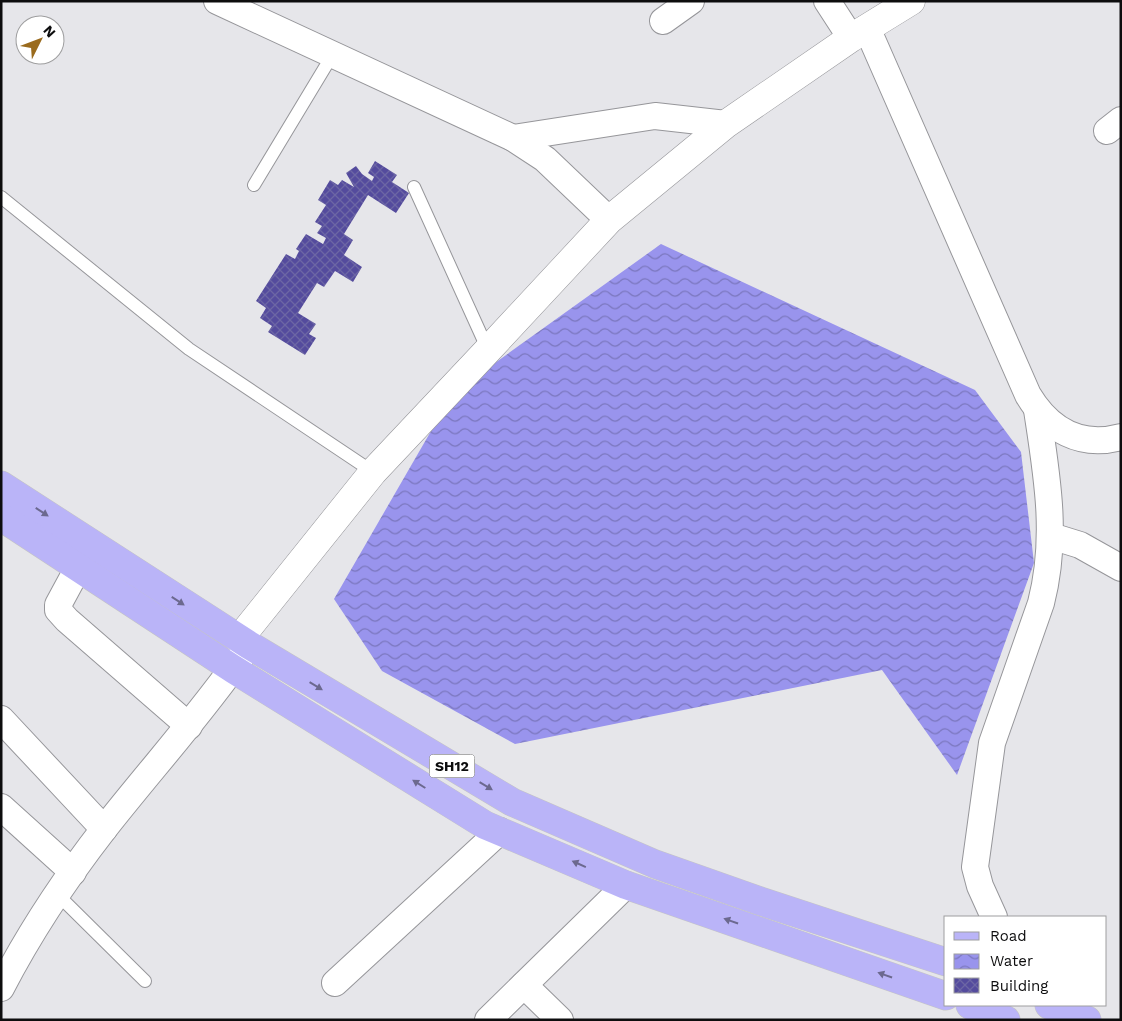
<svg xmlns="http://www.w3.org/2000/svg" width="1122" height="1021" font-family="'Work Sans',sans-serif">
	<style>
		.water { fill: url(#water-waves) }
		.building { fill: url(#building-cross-hatch) }
		.lines { fill: none; stroke-linecap: round; stroke-linejoin: round }
		.service-casing { stroke: #96969a; stroke-width: 14 }
		.minor-casing { stroke: #96969a; stroke-width: 28 }
		.tertiary-casing { stroke: #96969a; stroke-width: 29 }
		.primary-casing { stroke: #c5c5c5; stroke-width: 29 }
		.service { stroke: #fff; stroke-width: 12 }
		.minor { stroke: #fff; stroke-width: 26 }
		.tertiary { stroke: #fff; stroke-width: 28 }
		.primary { stroke: #bab4f8; stroke-width: 28 }
		.oneway { fill: #6c698f }
		.labels { text-anchor: middle; stroke-width: 5; stroke-linejoin: round; paint-order: stroke }
		.shield { fill: #fff; stroke: #565656; stroke-width: 1 }
		.shield-label { font-size: 14px; font-weight: bold; fill: #0d0d0e }
	</style>
	<defs>
		<pattern id="water-waves" width="16" height="10" patternUnits="userSpaceOnUse" patternTransform="scale(1.25)"><rect width="16" height="10" fill="#9994ed"/><path d="M0 5q4-4 8 0t8 0" fill="none" stroke="#7b77be"/></pattern>
		<pattern id="building-cross-hatch" width="8" height="8" patternUnits="userSpaceOnUse" patternTransform="scale(1.25)"><rect width="8" height="8" fill="#544b9d"/><path d="M0 0l8 8M0 8l8-8" fill="none" stroke="#6c66a4"/></pattern>
	</defs>
	<rect width="100%" height="100%" fill="#e6e6ea"/>
	<path class="water" d="M661 244 975 390 1021 452 1034 563 957 775 882 670 515 744 382 671 334 599 453 393Z"/>
	<path class="building" d="M375 161 397 175 392 182 409 193 396 213 368 195 344 234 353 240 344 255 362 267 353 282 335 271 324 287 317 283 298 313 316 324 309 334 316 338 305 355 268 332 272 326 260 318 266 308 256 301 286 254 295 259 299 251 296 249 306 234 323 244 326 238 317 233 322 226 315 222 326 205 318 200 330 180 338 185 342 180 354 187 346 173 356 166 362 174 372 181 374 177 368 173Z"/>
	<g class="lines">
		<g class="service-casing">
			<g id="service">
				<path d="M254 185 333 54"/>
				<path d="M414 187 488 350"/>
				<path d="M1 197 189 349 373 472"/>
				<path d="M58 895 145 981"/>
			</g>
		</g>
		<g class="minor-casing">
			<g id="minor">
				<path d="M217 1 513 138 545 159 609 220"/>
				<path d="M827 1 851 38"/>
				<path d="M663 21 691 1"/>
				<path d="M867 28 1028 395C1049 430 1080 448 1121 437"/>
				<path d="M1107 131 1121 120"/>
				<path d="M513 138 655 116 726 124"/>
				<path d="M1051 536 1080 545 1121 568"/>
				<path d="M78 568 58 605V610L67 620 189 726"/>
				<path d="M1 719 104 829"/>
				<path d="M1 807 73 872"/>
				<path d="M994 917 980 886 975 867 992 743 1041 603C1058 537 1047 476 1037 410"/>
				<path d="M335 983 500 831"/>
				<path d="M524 985 560 1020"/>
				<path d="M1 988C30 932 66 878 104 829 151 769 202 713 245 651"/>
				<path d="M488 1020 626 885"/>
			</g>
		</g>
		<g class="tertiary-casing">
			<path id="tertiary" d="M239 639 373 472 488 350 609 220 726 124 851 38 911 1"/>
		</g>
		<g class="primary-casing">
			<g id="primary">
				<path d="M1 485 249 645 512 802 655 864 760 901 946 962"/>
				<path d="M1 517 233 669 485 825 626 885 946 996"/>
				<path d="M970 1005 1006 1020"/>
				<path d="M1049 1005 1087 1020"/>
			</g>
		</g>
		<use href="#service" class="service"/>
		<use href="#minor" class="minor"/>
		<use href="#tertiary" class="tertiary"/>
		<use href="#primary" class="primary"/>
	</g>
	<defs><path id="oneway-solid" d="M-6-.8H1V-3.2L6.5 0L1 3.2V.8H-6Z" transform="scale(1.25)"/></defs>
	<g class="oneway">
		<use href="#oneway-solid" transform="translate(42 512) rotate(33)"/>
		<use href="#oneway-solid" transform="translate(178 601) rotate(33)"/>
		<use href="#oneway-solid" transform="translate(316 686) rotate(31)"/>
		<use href="#oneway-solid" transform="translate(419 784) rotate(-148)"/>
		<use href="#oneway-solid" transform="translate(486 786) rotate(31)"/>
		<use href="#oneway-solid" transform="translate(579 864) rotate(-156)"/>
		<use href="#oneway-solid" transform="translate(731 921) rotate(-161)"/>
		<use href="#oneway-solid" transform="translate(885 975) rotate(-161)"/>
	</g>
	<g class="labels">
		<rect class="shield" x="429.5" y="754.5" width="45" height="23" rx="4"/>
		<g class="shield-label">
			<text x="452" y="771">SH12</text>
		</g>
	</g>
	<rect width="1122" height="1021" fill="none" stroke="#0d0d0e" stroke-width="5"/>
	<rect x="944" y="916" width="162" height="90" fill="#ffffff" stroke="#9e9e9f"/>
	<rect x="954" y="932" width="25" height="8" fill="#bab4f8" stroke="#9e9e9f"/>
	<text x="990" y="941" font-size="15" fill="#0d0d0e">Road</text>
	<rect x="954" y="954" width="25" height="15" fill="url(#water-waves)" stroke="#9e9e9f"/>
	<text x="990" y="966" font-size="15" fill="#0d0d0e">Water</text>
	<rect x="954" y="978" width="25" height="15" fill="url(#building-cross-hatch)" stroke="#9e9e9f"/>
	<text x="990" y="991" font-size="15" fill="#0d0d0e">Building</text>
	<g transform="translate(40 40) rotate(48)"><circle r="24" fill="#ffffff" stroke="#9e9e9f"/>
	<path d="M0-4L9 19L0 12L-9 19Z" fill="#9a6b1d"/>
	<text y="-8" font-size="14" font-weight="bold" text-anchor="middle" fill="#0d0d0e">N</text>
	</g>
</svg>
